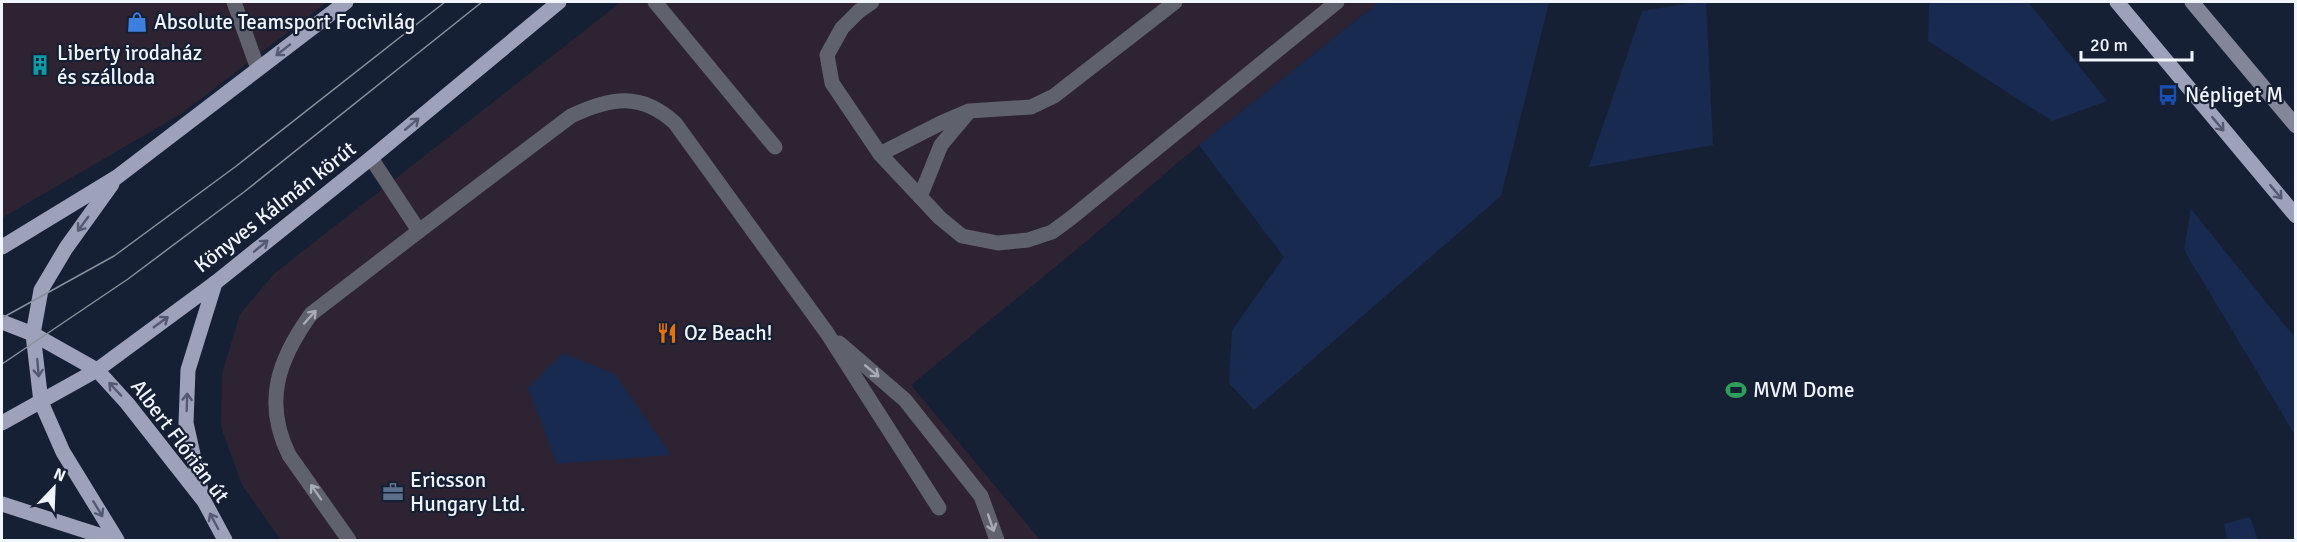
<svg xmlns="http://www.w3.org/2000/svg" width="2297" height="542" font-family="Signika,sans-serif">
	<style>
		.commercial { fill: #2e2332 }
		.green { fill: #192a50 }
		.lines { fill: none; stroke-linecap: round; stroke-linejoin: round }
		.service { stroke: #5f616d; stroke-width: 15 }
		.secondary { stroke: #838599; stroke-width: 15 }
		.primary { stroke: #9ea1ba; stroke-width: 15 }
		.tram { stroke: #88909e; stroke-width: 1.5 }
		.oneway { stroke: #535a71 }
		.oneway2 { stroke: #a8abb6 }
		.labels { text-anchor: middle; stroke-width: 4.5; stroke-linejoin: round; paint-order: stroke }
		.poi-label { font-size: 21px; fill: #f0f5fe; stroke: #162035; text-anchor: start }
		.street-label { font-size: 21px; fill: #f0f5fe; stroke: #162035 }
	</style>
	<rect width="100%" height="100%" fill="#162035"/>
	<g class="commercial">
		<path d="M2 2H327L181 114 2 218Z"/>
		<path d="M621 2H1379L1183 158 1088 240 911 385 1040 540H281L242 485 221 427 222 374 240 314 275 273Z"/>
	</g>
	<g class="green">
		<path d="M1379 2H1549L1501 196 1254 410 1229 383 1232 330 1284 257 1199 145Z"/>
		<path d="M1696 2H1706L1713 145 1589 167 1642 11Z"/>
		<path d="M1929 2H2028L2107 101 2052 121 1928 41Z"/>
		<path d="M2191 209 2295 338V435L2184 250Z"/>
		<path d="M563 353 615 374 671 455 557 464 528 388Z"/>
		<path d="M2250 517 2258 540H2227L2224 524Z"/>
	</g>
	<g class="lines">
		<g class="service">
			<path d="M234 2 258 69"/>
			<path d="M655 2 775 147"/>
			<path d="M872 2 859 11 842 28 827 55 832 83 880 154 940 218 962 236 998 243 1028 240 1052 232 1071 218 1337 2"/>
			<path d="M880 154 941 123 969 111 1031 107 1054 96 1175 2"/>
			<path d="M371 158 419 231 571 116C611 97 641 92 675 123L827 333 939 508"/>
			<path d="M920 197 941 145 967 114"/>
			<path d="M839 343 905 400 981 496 997 540"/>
			<path d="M349 540 289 455C263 402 278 360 311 314L419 231"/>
		</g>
		<path class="secondary" d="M2192 2 2296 126"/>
		<g class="primary">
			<path d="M2117 2 2296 216"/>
			<path d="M112 184 66 248 41 290 33 334 41 402 63 452 117 540"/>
			<path d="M2 247 117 177 346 2"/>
			<path d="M2 322 33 334 97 370 127 403 204 501 225 540"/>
			<path d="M2 423 97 370 215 283 371 158 559 2"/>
			<path d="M202 495 186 423 188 370 215 283"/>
			<path d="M2 504 114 540"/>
		</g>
		<g class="tram">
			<path d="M2 318 114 256 235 167 445 2"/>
			<path d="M2 364 128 279 244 192 482 2"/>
		</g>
	</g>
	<defs><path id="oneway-shaft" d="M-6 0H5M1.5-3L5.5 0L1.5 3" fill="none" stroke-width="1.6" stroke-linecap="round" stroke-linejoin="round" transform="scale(1.5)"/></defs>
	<g class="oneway">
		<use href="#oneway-shaft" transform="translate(283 50) rotate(142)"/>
		<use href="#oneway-shaft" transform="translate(412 124) rotate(-40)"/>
		<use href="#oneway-shaft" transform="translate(2218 124) rotate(50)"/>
		<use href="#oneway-shaft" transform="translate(2276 192) rotate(50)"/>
		<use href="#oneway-shaft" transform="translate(83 224) rotate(126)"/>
		<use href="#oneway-shaft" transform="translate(261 246) rotate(-39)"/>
		<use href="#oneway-shaft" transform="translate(161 322) rotate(-36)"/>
		<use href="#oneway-shaft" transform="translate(38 368) rotate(85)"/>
		<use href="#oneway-shaft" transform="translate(115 389) rotate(-133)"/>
		<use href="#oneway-shaft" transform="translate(187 402) rotate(-88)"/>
		<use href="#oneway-shaft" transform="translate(98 509) rotate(59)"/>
		<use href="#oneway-shaft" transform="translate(214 521) rotate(-118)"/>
	</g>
	<g class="oneway2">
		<use href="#oneway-shaft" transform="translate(310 317) rotate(-48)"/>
		<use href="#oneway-shaft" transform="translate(872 371) rotate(40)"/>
		<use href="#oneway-shaft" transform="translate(316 492) rotate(-125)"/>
		<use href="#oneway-shaft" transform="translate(991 523) rotate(71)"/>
	</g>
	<defs>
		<g id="shop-bare" transform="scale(1.62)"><path d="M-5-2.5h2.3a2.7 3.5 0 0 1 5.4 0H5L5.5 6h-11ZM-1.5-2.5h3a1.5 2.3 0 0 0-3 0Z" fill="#3f7fe0" stroke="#162035" stroke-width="2.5" paint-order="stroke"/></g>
		<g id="building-bare" transform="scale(1.62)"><path d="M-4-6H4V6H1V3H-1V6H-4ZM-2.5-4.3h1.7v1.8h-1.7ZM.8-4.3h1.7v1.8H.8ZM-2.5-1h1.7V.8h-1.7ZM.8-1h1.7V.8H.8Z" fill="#0f9aa8" stroke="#162035" stroke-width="2.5" paint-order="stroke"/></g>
		<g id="bus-bare" transform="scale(1.62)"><path d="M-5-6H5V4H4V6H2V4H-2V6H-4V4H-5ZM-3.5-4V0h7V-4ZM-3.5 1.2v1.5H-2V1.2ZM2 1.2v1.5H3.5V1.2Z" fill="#1a4fb4" stroke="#162035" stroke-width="2.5" paint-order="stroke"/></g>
		<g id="restaurant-bare" transform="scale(1.62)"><path d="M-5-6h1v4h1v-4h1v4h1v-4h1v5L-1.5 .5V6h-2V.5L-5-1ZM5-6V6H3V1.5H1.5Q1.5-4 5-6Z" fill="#e8710a" stroke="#162035" stroke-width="2.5" paint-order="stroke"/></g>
		<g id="stadium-bare" transform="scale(1.62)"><path d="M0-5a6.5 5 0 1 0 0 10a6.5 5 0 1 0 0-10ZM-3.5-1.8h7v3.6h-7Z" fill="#2e9e5b" stroke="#162035" stroke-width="2.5" paint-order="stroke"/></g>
		<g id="office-bare" transform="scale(1.62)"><path d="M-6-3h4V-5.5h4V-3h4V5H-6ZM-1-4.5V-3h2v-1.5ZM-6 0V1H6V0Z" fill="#5c6f8a" stroke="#162035" stroke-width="2.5" paint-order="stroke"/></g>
	</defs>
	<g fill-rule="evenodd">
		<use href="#shop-bare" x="137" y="22"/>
		<use href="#building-bare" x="40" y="65"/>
		<use href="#bus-bare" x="2168" y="95"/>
		<use href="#restaurant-bare" x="667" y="333"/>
		<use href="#stadium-bare" x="1736" y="390"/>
		<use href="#office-bare" x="393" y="492"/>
	</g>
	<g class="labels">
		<g class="poi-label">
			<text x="154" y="29">Absolute Teamsport Focivilág</text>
			<text x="57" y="60">Liberty irodaház<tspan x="57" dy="24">és szálloda</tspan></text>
			<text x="2185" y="102">Népliget M</text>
			<text x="684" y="340">Oz Beach!</text>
			<text x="1753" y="397">MVM Dome</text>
			<text x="410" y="487">Ericsson<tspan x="410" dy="24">Hungary Ltd.</tspan></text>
		</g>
		<g class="street-label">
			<text transform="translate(275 207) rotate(-38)" y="7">Könyves Kálmán körút</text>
			<text transform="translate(180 441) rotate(53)" y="7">Albert Flórián út</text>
		</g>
	</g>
	<rect width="2297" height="542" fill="none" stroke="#f0f5fe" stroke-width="6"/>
	<g transform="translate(54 488) rotate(23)" stroke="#162035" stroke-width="4.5" paint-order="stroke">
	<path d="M0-4.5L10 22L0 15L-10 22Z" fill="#f0f5fe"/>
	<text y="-9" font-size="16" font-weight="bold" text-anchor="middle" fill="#f0f5fe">N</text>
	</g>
	<path d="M2081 51v9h111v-9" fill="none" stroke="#f0f5fe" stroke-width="3"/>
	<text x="2090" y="51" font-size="18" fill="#f0f5fe" stroke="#162035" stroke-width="4.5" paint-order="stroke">20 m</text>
</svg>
